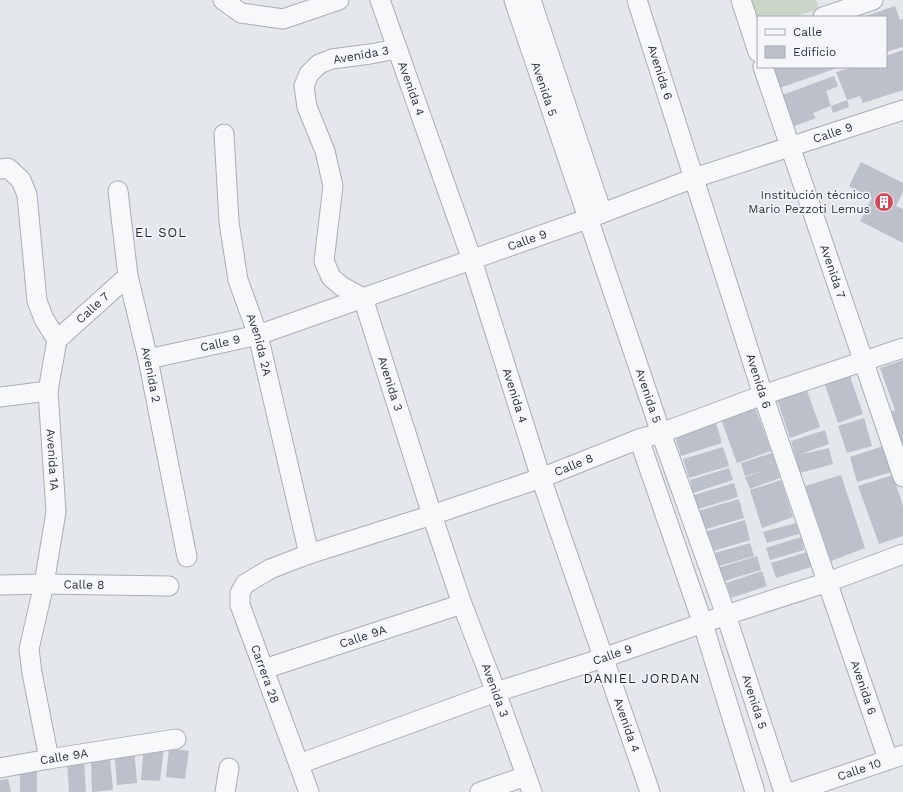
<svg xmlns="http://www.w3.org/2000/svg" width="903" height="792" font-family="'Work Sans',sans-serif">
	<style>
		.green { fill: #c9d6c5 }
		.building { fill: #bbc0ca }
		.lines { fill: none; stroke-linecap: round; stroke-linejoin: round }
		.minor-casing { stroke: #a9aeb7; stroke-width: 21 }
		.minor { stroke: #f7f8fa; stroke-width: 19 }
		.labels { text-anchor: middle; stroke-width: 3; stroke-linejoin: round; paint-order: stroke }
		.street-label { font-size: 12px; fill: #2b3445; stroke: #f4f6f9 }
		.poi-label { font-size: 12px; fill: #2b3445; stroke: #f4f6f9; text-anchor: end }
		.neighbourhood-label { font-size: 13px; letter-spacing: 1px; fill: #1d2536; stroke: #f4f6f9 }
	</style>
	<rect width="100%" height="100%" fill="#e4e7ec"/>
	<path class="green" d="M744 0H816L819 9 794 17H758V28Z"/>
	<g class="building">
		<path d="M895 6 900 20 903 19V47L886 52V17H863Z"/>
		<path d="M903 50V90L863 103 860 96 847 100 836 72 854 67H886V56Z"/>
		<path d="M767 67H840L774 90Z"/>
		<path d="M834 76 838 86 826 91 831 106 813 113 816 118 789 128 777 97Z"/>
		<path d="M847 100 849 107 833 113 831 106Z"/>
		<path d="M861 162 903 183V192L896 206 903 209V243L860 221 872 198 849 186Z"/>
		<path d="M903 360V457L888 413 895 410 880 368Z"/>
		<path d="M850 376 863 414 838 423 825 385Z"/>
		<path d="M806 388 820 427 790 438 777 399Z"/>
		<path d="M755 407 771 451 737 463 721 419Z"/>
		<path d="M864 418 872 446 847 453 838 426Z"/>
		<path d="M715 420 722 443 681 456 674 433Z"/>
		<path d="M825 430 829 444 798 455 829 448 833 464 800 473 791 441Z"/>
		<path d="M883 446 892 472 857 482 850 457Z"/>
		<path d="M723 447 729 466 689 478 683 459Z"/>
		<path d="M772 453 780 478 750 489 745 477 765 470 745 476 741 463Z"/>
		<path d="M729 468 733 480 693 493 690 480Z"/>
		<path d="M841 475 865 548 831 561 805 486Z"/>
		<path d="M893 475 903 506V536L879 544 858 486Z"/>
		<path d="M781 480 793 517 762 528 750 490Z"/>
		<path d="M734 483 738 497 698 509 694 495Z"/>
		<path d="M739 499 744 518 703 530 698 511Z"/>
		<path d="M745 520 750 540 710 552 705 532Z"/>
		<path d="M796 523 799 534 767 543 763 532Z"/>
		<path d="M801 537 804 550 770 560 766 548Z"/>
		<path d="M750 543 754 556 719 566 715 553Z"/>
		<path d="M807 552 811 567 776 578 771 563Z"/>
		<path d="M757 556 761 570 721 582 717 568Z"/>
		<path d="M762 571 767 586 731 598 726 583Z"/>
		<path d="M144 744 164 746 160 781 141 780Z"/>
		<path d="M134 748 137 783 117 785 114 750Z"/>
		<path d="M169 748 189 751 185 779 166 777Z"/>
		<path d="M110 758 113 790 92 792 91 760Z"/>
		<path d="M84 760 86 792H69L67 761Z"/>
		<rect x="20" y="770" width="17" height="22"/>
		<path d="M8 779 11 792H0V780Z"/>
	</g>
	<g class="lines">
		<g class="minor-casing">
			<g id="minor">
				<path d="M223 0 241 13 283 19 339 0"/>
				<path id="s1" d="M380 0 472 260 541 478 650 792"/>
				<path id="s2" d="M514 0 661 433 726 615 784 792"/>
				<path d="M531 0 602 213"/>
				<path id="s3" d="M637 0 763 395 888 759"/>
				<path d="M741 0 758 52"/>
				<path d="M823 17 873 0"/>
				<path id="s4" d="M397 49 370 54 332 59 319 64 309 74 304 86 307 107 325 151 333 186 324 261 331 277 341 286 363 298 432 515 462 604 496 692 532 792"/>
				<path id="s5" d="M763 67 903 477"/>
				<path id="s6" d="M224 134 229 222 238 280 258 335 309 554"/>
				<path id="s7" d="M0 169 8 168 21 180 27 195 37 301 44 319 57 340 48 391 56 512 44 584 29 649 32 673 49 759"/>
				<path id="s8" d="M118 191 128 276 148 359 187 557"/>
				<path id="s9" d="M57 340 128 276"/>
				<path id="s10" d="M148 359 258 335 587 219 694 178 903 110"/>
				<path d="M0 397 48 391"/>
				<path d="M639 439 703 624 755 792"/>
				<path id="s11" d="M0 585 44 584 169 586"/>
				<path id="s12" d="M264 669 462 604"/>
				<path id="s13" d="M299 764 496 692 603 658 726 615 828 582 903 554"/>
				<path id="s14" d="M0 768 49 759 176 739"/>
				<path d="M225 792 229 768"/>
				<path id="s15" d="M309 792 240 605V593L245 584 270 569 309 554 432 515 541 478 639 439 661 433 763 395 903 348"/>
				<path d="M480 792 526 776"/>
				<path id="s16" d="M793 792 903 755"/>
			</g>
		</g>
		<use href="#minor" class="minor"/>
	</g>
	<defs>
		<g id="building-disc" transform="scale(1)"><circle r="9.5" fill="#d1495b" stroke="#f4f6f9"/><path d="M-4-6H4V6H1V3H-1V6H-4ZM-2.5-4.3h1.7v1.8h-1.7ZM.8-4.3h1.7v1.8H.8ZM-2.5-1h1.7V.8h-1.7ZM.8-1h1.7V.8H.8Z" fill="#fff"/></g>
	</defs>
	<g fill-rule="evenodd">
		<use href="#building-disc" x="884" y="202"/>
	</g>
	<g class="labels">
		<g class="street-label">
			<text transform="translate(361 55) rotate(-10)" y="4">Avenida 3</text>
			<text dy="4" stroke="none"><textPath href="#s3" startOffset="76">Avenida 6</textPath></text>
			<text dy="4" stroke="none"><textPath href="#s1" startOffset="94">Avenida 4</textPath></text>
			<text dy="4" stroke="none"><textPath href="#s2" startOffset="94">Avenida 5</textPath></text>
			<text dy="4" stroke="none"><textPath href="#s10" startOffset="722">Calle 9</textPath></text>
			<text dy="4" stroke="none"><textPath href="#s10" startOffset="398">Calle 9</textPath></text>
			<text dy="4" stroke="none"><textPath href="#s5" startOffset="216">Avenida 7</textPath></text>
			<text dy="4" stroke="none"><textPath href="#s9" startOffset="48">Calle 7</textPath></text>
			<text dy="4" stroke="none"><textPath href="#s10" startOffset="74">Calle 9</textPath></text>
			<text dy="4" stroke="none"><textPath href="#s6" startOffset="215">Avenida 2A</textPath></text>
			<text dy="4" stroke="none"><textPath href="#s8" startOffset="187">Avenida 2</textPath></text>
			<text dy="4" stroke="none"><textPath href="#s3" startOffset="400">Avenida 6</textPath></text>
			<text dy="4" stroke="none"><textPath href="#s4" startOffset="433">Avenida 3</textPath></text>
			<text dy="4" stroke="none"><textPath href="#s1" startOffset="418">Avenida 4</textPath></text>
			<text dy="4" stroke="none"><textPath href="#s2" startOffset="418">Avenida 5</textPath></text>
			<text dy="4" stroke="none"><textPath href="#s7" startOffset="313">Avenida 1A</textPath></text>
			<text dy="4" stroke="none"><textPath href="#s15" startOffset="572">Calle 8</textPath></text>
			<text dy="4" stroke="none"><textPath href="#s11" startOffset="84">Calle 8</textPath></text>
			<text dy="4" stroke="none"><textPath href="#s12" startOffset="104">Calle 9A</textPath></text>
			<text dy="4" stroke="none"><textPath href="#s13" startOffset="332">Calle 9</textPath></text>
			<text transform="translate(265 674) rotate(70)" y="4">Carrera 28</text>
			<text dy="4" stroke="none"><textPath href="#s3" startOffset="724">Avenida 6</textPath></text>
			<text dy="4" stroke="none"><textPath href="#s4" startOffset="757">Avenida 3</textPath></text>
			<text dy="4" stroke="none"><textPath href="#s2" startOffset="742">Avenida 5</textPath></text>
			<text dy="4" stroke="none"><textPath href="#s1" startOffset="766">Avenida 4</textPath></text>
			<text dy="4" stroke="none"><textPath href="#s14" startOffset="65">Calle 9A</textPath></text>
			<text dy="4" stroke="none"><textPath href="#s16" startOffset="70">Calle 10</textPath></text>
		</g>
		<g class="poi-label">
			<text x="870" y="199">Institución técnico<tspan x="870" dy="14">Mario Pezzoti Lemus</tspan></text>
		</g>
		<g class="neighbourhood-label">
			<text x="161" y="237">EL SOL</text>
			<text x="642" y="683">DANIEL JORDAN</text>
		</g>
	</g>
	<rect x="757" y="16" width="130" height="52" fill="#f4f6f9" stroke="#a4a8b1"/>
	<rect x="765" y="29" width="20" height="6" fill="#f7f8fa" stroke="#a4a8b1"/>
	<text x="793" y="36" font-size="12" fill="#2b3445">Calle</text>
	<rect x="765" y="46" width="20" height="12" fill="#bbc0ca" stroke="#a4a8b1"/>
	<text x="793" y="56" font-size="12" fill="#2b3445">Edificio</text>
</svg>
